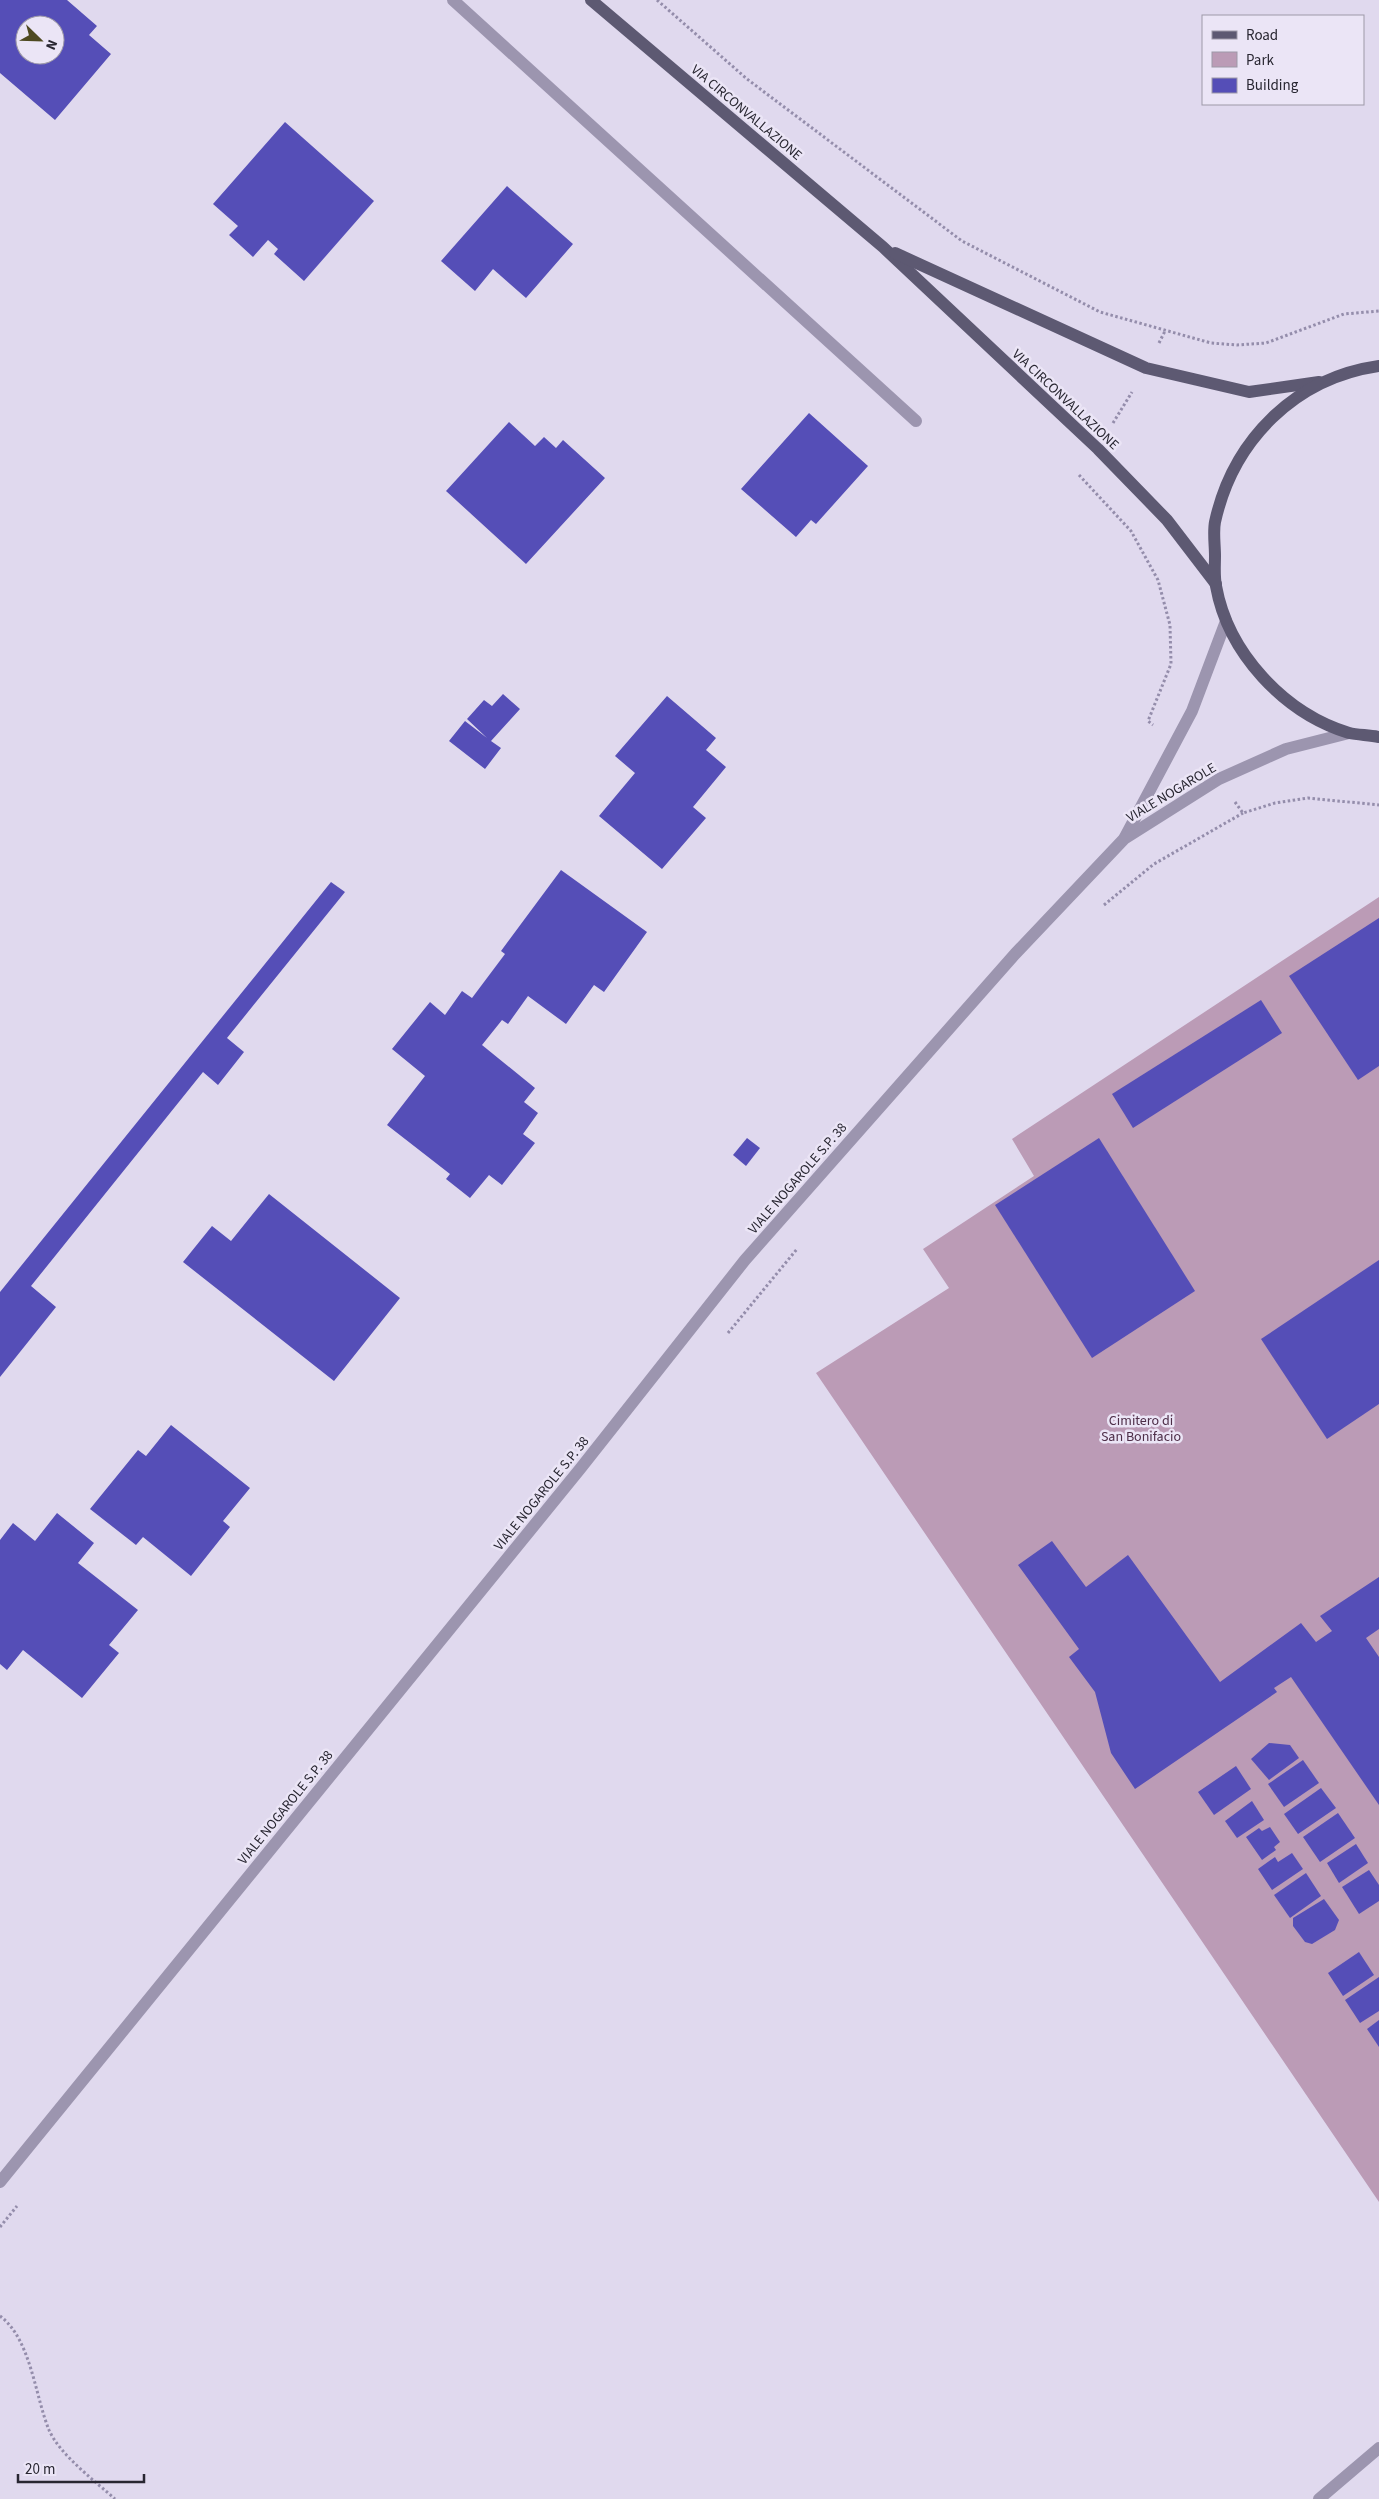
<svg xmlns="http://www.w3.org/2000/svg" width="1379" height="2499" font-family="'Source Sans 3',sans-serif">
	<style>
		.green { fill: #bb9bb6 }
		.building { fill: #554eb7; fill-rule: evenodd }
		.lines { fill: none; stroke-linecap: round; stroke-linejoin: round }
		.path { stroke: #948dab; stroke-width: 3; stroke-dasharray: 2.5 2.5; stroke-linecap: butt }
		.minor { stroke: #9c95af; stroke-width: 12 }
		.major { stroke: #5d5972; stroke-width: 12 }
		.labels { text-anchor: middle; stroke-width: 5; stroke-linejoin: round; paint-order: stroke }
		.street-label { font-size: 14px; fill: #282631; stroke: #ebe5f6 }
		.park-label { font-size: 14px; fill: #4d2d47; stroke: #ebe5f6 }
	</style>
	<rect width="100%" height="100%" fill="#e0d9ee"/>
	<path class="green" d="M1379 897V2202L816 1373 949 1288 923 1249 1034 1176 1012 1139Z"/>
	<g class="building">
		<path d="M0 0H67L97 26 89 35 111 54 55 120 0 73ZM25 25H55V55H25Z"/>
		<path d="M285 122 374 201 304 281 274 254 278 249 268 240 253 257 229 235 238 226 213 204Z"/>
		<path d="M507 186 573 244 526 298 493 269 475 291 441 261Z"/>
		<path d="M809 413 868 466 816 524 811 520 796 537 741 489Z"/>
		<path d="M509 422 535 446 544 437 556 448 563 440 605 478 526 564 446 491Z"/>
		<path d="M503 694 520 709 491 741 501 748 485 769 449 741 465 721 487 738 467 719 484 700 492 706Z"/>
		<path d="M667 696 716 738 706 750 726 767 693 807 706 818 662 869 599 816 635 773 615 756Z"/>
		<path d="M561 870 647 932 604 992 594 985 566 1024 528 996 508 1024 502 1020 482 1045 535 1088 524 1102 538 1113 523 1134 535 1143 502 1185 489 1175 470 1198 446 1179 450 1174 387 1125 425 1076 392 1049 430 1002 445 1015 462 991 472 998 505 954 501 951Z"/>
		<path d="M331 882 345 892 227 1038 244 1052 218 1085 203 1072 31 1286 56 1307 0 1377V1292Z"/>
		<path d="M1379 918V1066L1358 1080 1289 976Z"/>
		<path d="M1261 1000 1282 1033 1133 1128 1112 1094Z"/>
		<path d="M747 1138 760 1148 746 1166 733 1155Z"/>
		<path d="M1099 1138 1195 1291 1092 1358 995 1205Z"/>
		<path d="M269 1194 400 1298 334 1381 183 1262 212 1226 231 1241Z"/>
		<path d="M1379 1260V1404L1327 1439 1261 1339Z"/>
		<path d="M171 1425 250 1488 223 1521 230 1527 191 1576 143 1537 136 1545 90 1509 138 1450 146 1456Z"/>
		<path d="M57 1513 94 1543 78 1563 138 1610 109 1645 119 1653 82 1698 23 1650 7 1670 0 1664V1540L13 1523 35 1541Z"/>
		<path d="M1052 1541 1086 1587 1128 1555 1220 1682 1301 1623 1316 1642 1332 1631 1320 1616 1379 1577V1629L1366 1638 1379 1657V1805L1291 1677 1274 1688 1277 1692 1135 1789 1111 1753 1095 1692 1069 1657 1079 1649 1018 1565Z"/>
		<path d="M1269 1743 1290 1745 1299 1758 1269 1780 1251 1759Z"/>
		<path d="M1303 1760 1319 1783 1284 1807 1268 1784Z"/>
		<path d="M1236 1766 1251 1789 1214 1815 1198 1792Z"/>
		<path d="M1321 1788 1336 1808 1298 1834 1284 1814Z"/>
		<path d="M1252 1801 1264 1820 1237 1838 1225 1821Z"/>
		<path d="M1338 1813 1355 1838 1320 1862 1303 1837Z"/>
		<path d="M1270 1827 1280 1842 1274 1847 1276 1850 1262 1860 1246 1837 1259 1828 1262 1831Z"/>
		<path d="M1356 1844 1368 1863 1339 1883 1327 1863Z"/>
		<path d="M1292 1853 1303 1869 1272 1890 1258 1869 1275 1857 1278 1862Z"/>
		<path d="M1369 1870 1379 1885V1901L1359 1914 1342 1887Z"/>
		<path d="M1306 1873 1321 1896 1290 1918 1274 1895Z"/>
		<path d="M1324 1899 1339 1920 1335 1930 1312 1944 1305 1942 1293 1926V1918Z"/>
		<path d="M1359 1952 1374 1975 1343 1996 1328 1973Z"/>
		<path d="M1379 1977V2011L1360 2023 1345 2000Z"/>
		<path d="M1379 2020V2047L1367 2029Z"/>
	</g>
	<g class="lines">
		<g class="path">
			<path d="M657 0 747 79 962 241 1100 312 1211 343 1237 345 1266 343 1344 314 1379 311"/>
			<path d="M1159 343 1165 331"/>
			<path d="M1113 423 1132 392"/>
			<path d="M1079 475 1131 531 1158 580 1170 625 1171 664 1148 721 1153 725"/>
			<path d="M1235 802 1243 813 1275 803 1308 798 1379 805"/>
			<path d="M1104 905 1154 864 1243 813"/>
			<path d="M728 1333 797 1249"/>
			<path d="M0 2227 17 2206"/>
			<path d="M0 2316C31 2339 35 2396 49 2430 60 2455 95 2481 115 2499"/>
		</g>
		<g class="minor">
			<path d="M453 0 916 421"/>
			<path d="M1125 837 1192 711 1226 621"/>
			<path d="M0 2182 580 1469 745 1260 1015 954 1124 839 1219 779 1286 749 1349 733"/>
			<path d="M1319 2499 1379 2448"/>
		</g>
		<g class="major">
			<path d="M591 0 883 247 1098 449 1167 520 1216 584"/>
			<path d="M895 253 1146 368 1249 392 1319 382"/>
			<path d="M1379 366C1295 378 1233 440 1215 522 1213 532 1215 545 1215 556 1215 566 1214 576 1216 586 1228 653 1284 713 1349 733 1358 735 1369 735 1379 737"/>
		</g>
	</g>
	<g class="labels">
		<g class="street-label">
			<text transform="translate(747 112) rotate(40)" y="5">VIA CIRCONVALLAZIONE</text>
			<text transform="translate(1066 399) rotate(43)" y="5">VIA CIRCONVALLAZIONE</text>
			<text transform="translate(1171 792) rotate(-31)" y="5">VIALE NOGAROLE</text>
			<text transform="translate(797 1178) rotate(-49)" y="5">VIALE NOGAROLE S.P. 38</text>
			<text transform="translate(541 1493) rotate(-51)" y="5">VIALE NOGAROLE S.P. 38</text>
			<text transform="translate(285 1807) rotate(-51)" y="5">VIALE NOGAROLE S.P. 38</text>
		</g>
		<g class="park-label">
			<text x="1141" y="1425">Cimitero di<tspan x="1141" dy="16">San Bonifacio</tspan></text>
		</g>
	</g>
	<rect x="1202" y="15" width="162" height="90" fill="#ebe5f6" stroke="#9d99a7"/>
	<rect x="1212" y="31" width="25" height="8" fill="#5d5972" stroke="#9d99a7"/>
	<text x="1246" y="40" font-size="15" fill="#282631">Road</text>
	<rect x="1212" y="52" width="25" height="15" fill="#bb9bb6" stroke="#9d99a7"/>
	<text x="1246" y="65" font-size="15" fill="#282631">Park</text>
	<rect x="1212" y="78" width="25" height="15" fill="#554eb7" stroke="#9d99a7"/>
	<text x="1246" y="90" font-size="15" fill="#282631">Building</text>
	<g transform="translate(40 40) rotate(113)"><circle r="24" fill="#ebe5f6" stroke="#9d99a7"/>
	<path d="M0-4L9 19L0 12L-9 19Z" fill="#4e4921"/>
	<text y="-8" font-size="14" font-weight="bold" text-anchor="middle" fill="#282631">N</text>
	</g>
	<path d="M18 2474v8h126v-8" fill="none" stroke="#282631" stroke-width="2.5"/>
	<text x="25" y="2474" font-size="15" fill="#282631" stroke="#ebe5f6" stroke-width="4" paint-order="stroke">20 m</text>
</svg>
